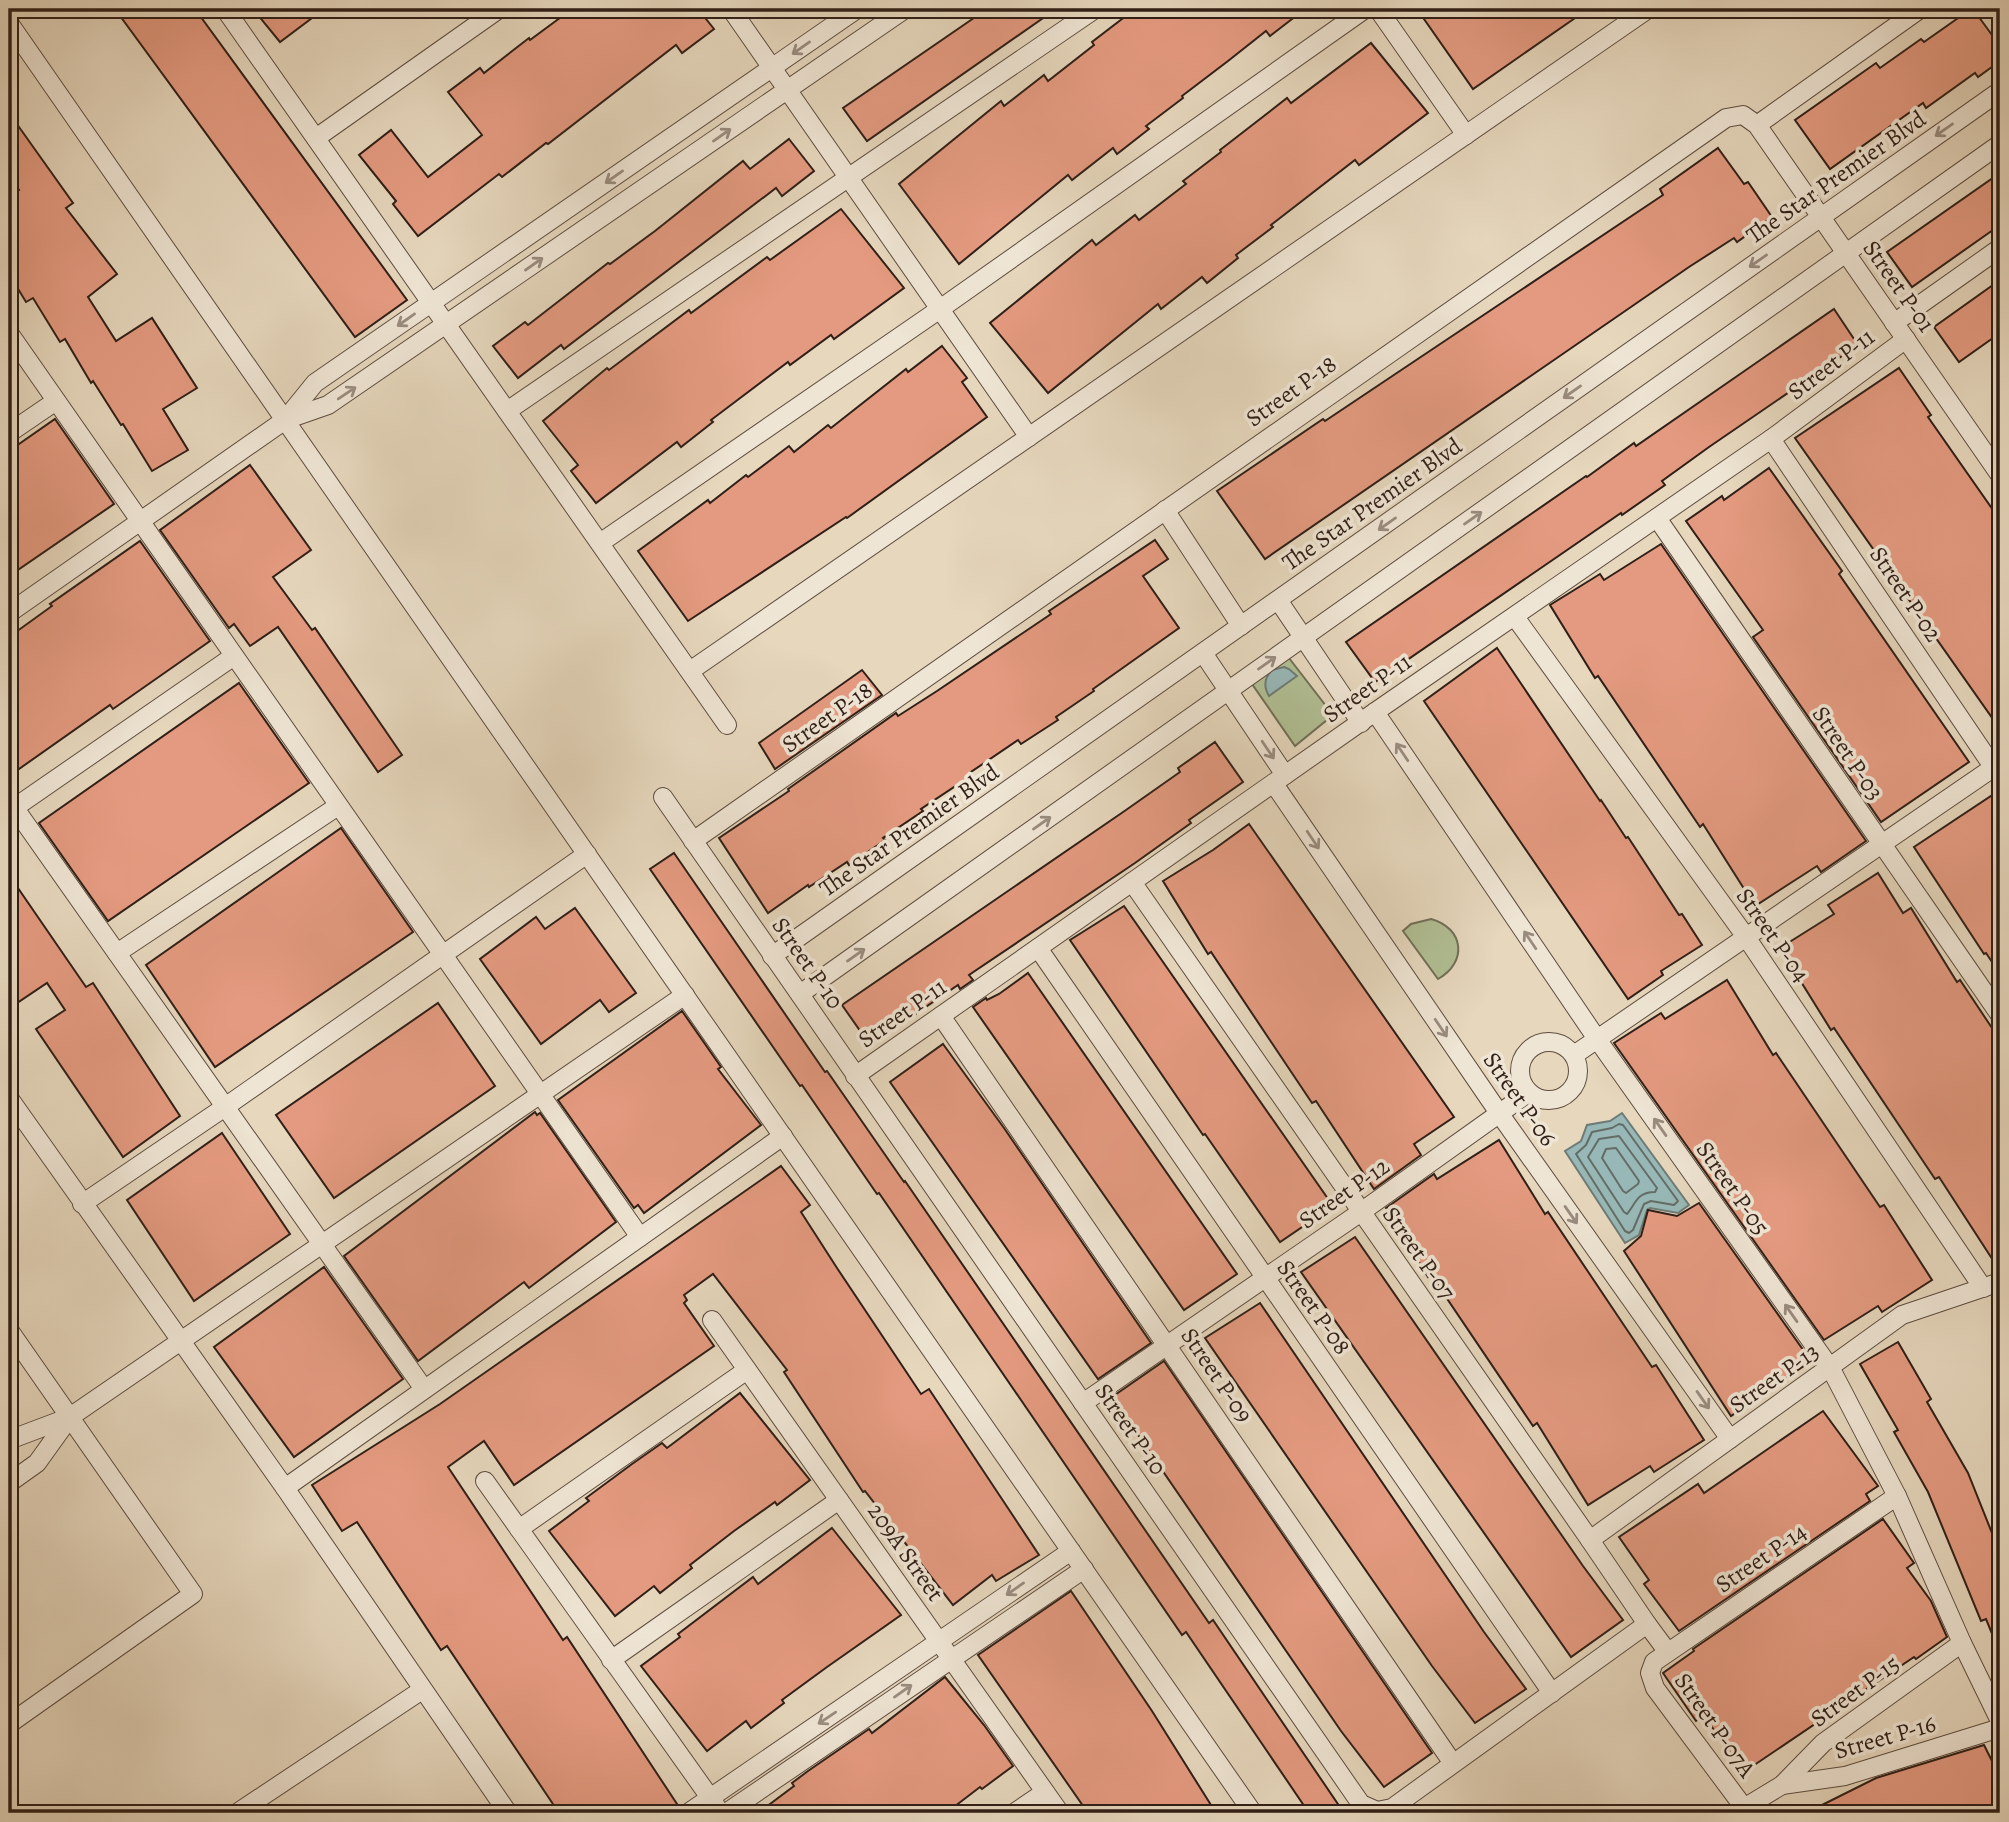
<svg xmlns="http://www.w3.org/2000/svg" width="2009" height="1822" font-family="Alegreya,serif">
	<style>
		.green { fill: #b1bf94; stroke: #706f56; stroke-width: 2 }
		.water { fill: #97b8b6; stroke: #6e7b76; stroke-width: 2 }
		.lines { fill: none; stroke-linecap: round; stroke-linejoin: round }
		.shore { stroke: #646c66; stroke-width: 2 }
		.building { fill: #e49a80; stroke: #301f17; stroke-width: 2 }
		.minor-casing { stroke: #5e4d40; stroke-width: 20 }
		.minor { stroke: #efe5d4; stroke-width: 18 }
		.oneway { stroke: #998c7f }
		.labels { text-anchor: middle; stroke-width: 7; stroke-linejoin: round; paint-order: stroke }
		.street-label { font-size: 24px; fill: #301f17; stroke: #efe5d4 }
	</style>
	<rect width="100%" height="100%" fill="#e6d7bd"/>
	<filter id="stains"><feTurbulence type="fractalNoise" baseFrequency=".00286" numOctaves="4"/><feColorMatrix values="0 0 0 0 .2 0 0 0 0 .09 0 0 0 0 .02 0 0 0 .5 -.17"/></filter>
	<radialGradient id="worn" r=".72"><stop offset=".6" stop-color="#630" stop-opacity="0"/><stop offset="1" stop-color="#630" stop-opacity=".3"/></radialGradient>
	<g class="green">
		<path d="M1289 658 1333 715 1295 746 1252 684Z"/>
		<path d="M1431 919C1464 928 1468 962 1438 979L1403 931 1411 924Z"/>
	</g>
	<g class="water">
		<path d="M1284 667 1289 669 1297 676 1269 696C1263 686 1264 678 1272 670Z"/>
		<path d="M1622 1113 1689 1205 1678 1213 1650 1208 1647 1210 1639 1235 1625 1243 1565 1151 1581 1141 1587 1125 1610 1121Z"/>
	</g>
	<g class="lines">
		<g class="shore">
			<path d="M1619 1124 1623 1125 1678 1201 1674 1205 1651 1201 1644 1204 1633 1230 1629 1233 1625 1231 1576 1154 1586 1145 1592 1132 1612 1128Z"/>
			<path d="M1619 1136 1657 1188 1655 1192C1637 1192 1636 1203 1627 1214L1624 1212 1588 1157 1599 1139Z"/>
			<path d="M1616 1148 1639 1181 1638 1184 1626 1193 1623 1191 1602 1158 1606 1149Z"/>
		</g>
	</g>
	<g class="building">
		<path d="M115 9H195L407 300 355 337Z"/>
		<path d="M253 9H324L280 42Z"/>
		<path d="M572 9H698L714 29 682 53 676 45 548 144 546 143 502 177 499 174 418 236 393 204 396 201 359 155 391 130 428 177 482 135 448 92 480 68 484 73 529 38 530 40Z"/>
		<path d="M987 9H1056L867 141 843 108Z"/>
		<path d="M1135 9H1305L1270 36 1266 31 1228 61 1182 96 1183 98 1146 126 1149 129 1117 154 1113 148 1072 180 1068 175 959 264 899 184 1001 101 1004 106 1044 75 1048 81 1094 45 1092 42Z"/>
		<path d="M1417 9H1588L1473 89Z"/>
		<path d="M1971 9H1973L2000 46V61L1978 77 1975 73 1926 108 1923 103 1830 169 1795 120 1876 63 1880 68 1921 39 1924 42Z"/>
		<path d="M1371 43 1428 113 1359 165 1355 160 1271 225 1273 227 1236 255 1238 258 1207 283 1202 277 1161 309 1158 304 1048 393 990 323 1092 240 1096 245 1135 215 1139 220 1186 184 1183 181 1221 152 1220 150 1287 98 1291 103Z"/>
		<path d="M19 127 73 203 66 208 117 274 88 297 116 341 152 318 197 388 163 409 188 450 152 471 123 424 121 425 93 381 91 383 65 339 60 342 33 298 26 302 9 274V196L19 190 9 176V134Z"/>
		<path d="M789 139 814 171 782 196 776 188 564 349 561 345 518 378 493 346 525 322 528 325 608 263 610 264 655 231 743 161 750 169Z"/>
		<path d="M1718 148 1744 184 1748 182 1772 217 1737 242 1734 238 1689 267 1265 559 1217 491 1323 419 1325 421 1663 195 1660 189Z"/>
		<path d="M2000 173V225L1912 287 1887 252Z"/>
		<path d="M841 209 904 288 834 339 831 335 790 365 788 362 711 420 713 422 681 447 677 442 596 503 571 471 578 465 543 421 607 368 609 370 689 310 691 313 767 257 770 260Z"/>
		<path d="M2000 280V333L1959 362 1934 327Z"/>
		<path d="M1834 309 1858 345 1709 447 1662 481 1665 485 1622 515 1621 513 1375 682 1346 642 1586 476 1587 477 1634 443 1636 446Z"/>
		<path d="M942 346 967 378 962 382 987 417 847 518 846 517 688 621 638 551 708 500 710 503 746 475 748 477 789 446 794 452 828 425 831 428 906 369 908 372Z"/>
		<path d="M1899 368 1931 415 1928 417 2000 520V729L1795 438Z"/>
		<path d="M55 419 114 504 9 576V451Z"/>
		<path d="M250 465 311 550 273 577 312 630 315 628 402 755 378 772 278 627 250 646 234 624 229 628 160 530Z"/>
		<path d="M1769 468 1842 571 1839 574 1969 762 1881 822 1753 637 1763 630 1686 521 1722 496 1724 500Z"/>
		<path d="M1155 540 1168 559 1143 576 1179 628 1093 689 1094 691 1056 717 1058 720 1021 744 1018 740 968 774 969 777 921 809 923 811 883 838 885 840 849 865 847 862 809 887 808 885 768 913 719 838 789 791 788 789 896 713 898 716 937 691 1051 614 1049 611Z"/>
		<path d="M140 541 210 641 113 709 110 705 9 776V637L52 606 50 604Z"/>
		<path d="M1661 544 1866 841 1821 872 1817 866 1755 906 1703 824 1700 827 1598 676 1595 678 1550 605 1600 574 1604 580Z"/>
		<path d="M1497 648 1600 801 1601 800 1626 838 1628 837 1679 915 1682 914 1702 945 1661 971 1663 975 1628 999 1424 701Z"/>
		<path d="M862 670 882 695 775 769 759 743Z"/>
		<path d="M239 683 309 783 108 921 39 823Z"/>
		<path d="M1215 742 1243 782 1189 820 1191 823 1135 863 969 975 973 980 960 989 958 985 870 1045 842 1005 1126 810 1180 772 1178 768Z"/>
		<path d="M1994 794 2000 804V974L1986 953 1984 954 1914 847Z"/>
		<path d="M1249 824 1454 1117 1414 1144 1421 1155 1374 1189 1316 1101 1312 1103 1211 952 1208 954 1163 881 1213 850Z"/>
		<path d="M341 828 413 932 215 1067 146 965Z"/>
		<path d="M674 853 825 1072 827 1071 904 1182 905 1181 1209 1623 1213 1620 1344 1813H1309L1186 1632 1182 1635 879 1193 877 1194 802 1085 800 1086 650 869Z"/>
		<path d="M1878 873 1903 913 1911 908 1957 982 1960 980 2000 1040V1271L1939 1177 1935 1179 1834 1028 1831 1030 1780 948 1834 914 1828 905Z"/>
		<path d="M9 875 86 987 93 983 180 1116 123 1157 36 1029 65 1010 47 983 17 1003 9 991Z"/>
		<path d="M1124 906 1333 1206 1280 1242 1205 1134 1203 1135 1070 940Z"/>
		<path d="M575 908 636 993 609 1012 600 1000 541 1044 480 959 536 917 545 929Z"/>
		<path d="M1028 973 1237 1274 1184 1310 973 1007 986 998 987 1000 999 994Z"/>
		<path d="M1727 980 1773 1055 1776 1053 1880 1207 1884 1205 1932 1280 1882 1312 1878 1306 1824 1340 1614 1043 1661 1013 1665 1019Z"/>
		<path d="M438 1003 495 1086 334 1198 276 1115Z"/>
		<path d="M682 1011 721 1067 718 1069 761 1125 644 1213 638 1205 634 1208 558 1100Z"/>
		<path d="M943 1044 1004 1128 1151 1343 1098 1379 890 1082Z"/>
		<path d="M535 1112 537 1115 540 1113 616 1222 529 1288 524 1282 418 1361 344 1256Z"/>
		<path d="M222 1133 290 1234 194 1301 127 1200Z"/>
		<path d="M1499 1140 1545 1214 1548 1212 1652 1367 1656 1365 1704 1440 1654 1472 1650 1466 1588 1505 1537 1423 1533 1426 1431 1275 1428 1277 1386 1208 1434 1174 1437 1179Z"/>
		<path d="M781 1166 810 1205 801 1212 837 1268 921 1394 929 1389 1039 1555 996 1581 992 1575 953 1605 865 1491 863 1492 784 1372 787 1370 713 1274 684 1295 687 1300 684 1303 714 1346 514 1485 484 1441 448 1467 563 1640 567 1637 677 1804 662 1813H559L447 1646 441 1650 357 1522 342 1531 312 1485 440 1404Z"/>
		<path d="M1699 1203 1811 1361 1731 1416 1624 1251 1641 1236 1648 1210 1677 1216Z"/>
		<path d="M1355 1237 1583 1566 1623 1620 1571 1657 1301 1272Z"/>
		<path d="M324 1267 403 1379 294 1457 214 1347Z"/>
		<path d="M1260 1303 1484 1632 1526 1689 1475 1723 1432 1666 1205 1338Z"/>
		<path d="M1898 1342 1931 1399 1927 1402 1968 1473 2000 1553V1653L1986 1619 1981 1621 1928 1492 1894 1432 1898 1430 1860 1364Z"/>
		<path d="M1164 1361 1432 1753 1384 1787 1341 1731 1112 1397Z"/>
		<path d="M740 1393 810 1480 777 1505 775 1502 734 1531 690 1565 692 1568 660 1593 654 1586 615 1616 549 1531 589 1501 586 1498 632 1464 662 1443 667 1448Z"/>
		<path d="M1823 1411 1878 1486 1866 1494 1870 1501 1679 1631 1644 1584 1649 1580 1619 1537 1698 1484 1704 1493Z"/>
		<path d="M1883 1519 1914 1563 1907 1568 1931 1601 1947 1637 1916 1659 1914 1657 1744 1772 1704 1716 1696 1721 1663 1673 1694 1651 1693 1649Z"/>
		<path d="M832 1528 901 1615 827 1667 782 1700 784 1703 751 1728 746 1721 707 1751 641 1666 680 1637 678 1634 753 1577 758 1584Z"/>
		<path d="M1071 1591 1152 1711 1216 1813H1088L978 1655Z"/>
		<path d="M945 1677 984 1725 1013 1766 982 1789 980 1787 946 1813H758L794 1786 792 1783 808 1771 869 1729 872 1733Z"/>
		<path d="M1984 1745 2000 1777V1813H1806L1876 1778Z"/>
	</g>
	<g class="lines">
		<g class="minor-casing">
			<g id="minor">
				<path d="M225 9 727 725"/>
				<path d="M731 9 1029 437"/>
				<path d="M1378 9 1466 135"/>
				<path d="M9 23 1253 1813"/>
				<path d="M1757 125 1920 9"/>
				<path d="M316 138 499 9"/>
				<path d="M1894 323 2000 248"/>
				<path d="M9 333 640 1237"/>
				<path d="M507 411 1095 9"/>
				<path d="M285 420 315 383 857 9"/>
				<path d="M9 433 56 401"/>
				<path d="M1771 439 2000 777"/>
				<path d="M1165 510 1241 626"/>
				<path d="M1657 518 2000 1015"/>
				<path d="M600 543 940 309 1365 9"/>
				<path d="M1278 600 1361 723"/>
				<path d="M9 613 285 420 328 405 905 9"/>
				<path d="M1515 617 1746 937 1983 1288"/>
				<path d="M1203 653 1285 775"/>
				<path d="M690 671 1648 9"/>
				<path d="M1375 712 1597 1039 1831 1369 1897 1496 1962 1643 2000 1721"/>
				<path d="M1274 784 1499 1113 1730 1439"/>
				<path d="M663 797 1361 1804 1377 1811 1392 1808 1647 1624"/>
				<path d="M9 800 424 1389"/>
				<path d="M14 808 234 656"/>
				<path d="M693 841 1726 118 1743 115 1757 125 2000 475"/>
				<path d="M1132 882 1590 1540 1647 1624 1667 1651"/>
				<path d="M1038 948 1552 1693"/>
				<path d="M117 953 338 806"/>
				<path d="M772 956 2000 91"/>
				<path d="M800 994 2000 144"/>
				<path d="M941 1016 1452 1762"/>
				<circle cx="1549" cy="1071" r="29"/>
				<path d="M1574 1055 2000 763"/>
				<path d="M855 1076 1375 712 1771 439 1906 339"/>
				<path d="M9 1098 285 1488 508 1813"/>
				<path d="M82 1204 225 1107 587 854"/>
				<path d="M712 1320 1060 1813"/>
				<path d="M9 1330 193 1594 9 1724"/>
				<path d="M1083 1403 1361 1212 1528 1093"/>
				<path d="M9 1440 70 1417 685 995"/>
				<path d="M485 1481 716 1806"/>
				<path d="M9 1483 37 1463 70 1417"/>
				<path d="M285 1488 783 1136"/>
				<path d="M519 1529 747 1370"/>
				<path d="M1590 1540 1902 1315 2000 1282"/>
				<path d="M611 1660 839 1500"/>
				<path d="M1782 1785 1845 1776 2000 1728"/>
				<path d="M1744 1808 1782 1785 1823 1743 1962 1643"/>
				<path d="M237 1813 422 1690"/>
				<path d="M688 1813 1071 1551"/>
				<path d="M726 1813 1084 1569"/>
				<path d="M1014 1813 1045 1792"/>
				<path d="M1748 1813 1655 1688 1650 1673 1654 1662 1897 1496"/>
			</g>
		</g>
		<use href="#minor" class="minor"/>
	</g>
	<defs><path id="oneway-shaft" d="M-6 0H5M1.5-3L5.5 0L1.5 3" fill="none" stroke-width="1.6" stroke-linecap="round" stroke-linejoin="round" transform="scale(1.75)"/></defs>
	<g class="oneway">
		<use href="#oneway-shaft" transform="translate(801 48) rotate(145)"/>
		<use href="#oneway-shaft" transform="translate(1944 130) rotate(145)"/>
		<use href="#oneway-shaft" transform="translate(722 135) rotate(-35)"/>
		<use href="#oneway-shaft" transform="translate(614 177) rotate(145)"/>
		<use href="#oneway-shaft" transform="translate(1758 261) rotate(145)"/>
		<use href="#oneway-shaft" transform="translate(534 264) rotate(-35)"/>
		<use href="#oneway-shaft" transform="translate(406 320) rotate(145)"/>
		<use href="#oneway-shaft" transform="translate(1572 392) rotate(145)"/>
		<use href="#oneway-shaft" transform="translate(347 393) rotate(-34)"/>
		<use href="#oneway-shaft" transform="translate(1473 518) rotate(-35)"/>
		<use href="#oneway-shaft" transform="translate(1387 524) rotate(145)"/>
		<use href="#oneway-shaft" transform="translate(1267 663) rotate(-35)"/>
		<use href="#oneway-shaft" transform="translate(1268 750) rotate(56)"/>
		<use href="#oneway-shaft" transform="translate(1402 752) rotate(-124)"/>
		<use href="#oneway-shaft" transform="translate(1042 823) rotate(-35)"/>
		<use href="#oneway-shaft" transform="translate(1313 840) rotate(56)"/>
		<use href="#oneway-shaft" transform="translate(1530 940) rotate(-124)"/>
		<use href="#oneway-shaft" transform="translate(856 955) rotate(-35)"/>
		<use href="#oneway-shaft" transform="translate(1441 1028) rotate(56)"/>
		<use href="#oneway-shaft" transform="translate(1660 1127) rotate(-125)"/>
		<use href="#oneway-shaft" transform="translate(1571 1215) rotate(55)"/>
		<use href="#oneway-shaft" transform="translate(1791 1313) rotate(-125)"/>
		<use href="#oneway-shaft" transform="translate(1703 1400) rotate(55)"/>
		<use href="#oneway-shaft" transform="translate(1015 1589) rotate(145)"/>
		<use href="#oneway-shaft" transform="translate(903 1691) rotate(-35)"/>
		<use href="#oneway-shaft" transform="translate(827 1718) rotate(146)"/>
	</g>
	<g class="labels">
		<g class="street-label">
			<text transform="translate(1836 177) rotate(-35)" y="8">The Star Premier Blvd</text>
			<text transform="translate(1899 286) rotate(55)" y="8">Street P-01</text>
			<text transform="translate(1831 364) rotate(-37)" y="8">Street P-11</text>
			<text transform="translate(1291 391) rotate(-35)" y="8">Street P-18</text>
			<text transform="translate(1372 504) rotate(-35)" y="8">The Star Premier Blvd</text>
			<text transform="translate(1906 594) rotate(56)" y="8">Street P-02</text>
			<text transform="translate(1367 688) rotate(-35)" y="8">Street P-11</text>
			<text transform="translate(827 717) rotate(-35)" y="8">Street P-18</text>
			<text transform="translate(1848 753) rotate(56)" y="8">Street P-03</text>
			<text transform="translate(909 830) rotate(-35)" y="8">The Star Premier Blvd</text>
			<text transform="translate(1773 935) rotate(55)" y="8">Street P-04</text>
			<text transform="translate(808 963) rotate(55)" y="8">Street P-10</text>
			<text transform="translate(902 1013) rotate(-35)" y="8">Street P-11</text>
			<text transform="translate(1520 1099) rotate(55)" y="8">Street P-06</text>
			<text transform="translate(1733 1188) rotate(55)" y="8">Street P-05</text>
			<text transform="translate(1344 1193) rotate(-35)" y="8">Street P-12</text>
			<text transform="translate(1419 1253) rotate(55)" y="8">Street P-07</text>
			<text transform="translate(1314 1307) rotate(55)" y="8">Street P-08</text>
			<text transform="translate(1217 1375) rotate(56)" y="8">Street P-09</text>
			<text transform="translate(1774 1378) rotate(-35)" y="8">Street P-13</text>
			<text transform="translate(1131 1429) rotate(55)" y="8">Street P-10</text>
			<text transform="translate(906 1552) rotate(55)" y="8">209A Street</text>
			<text transform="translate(1761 1558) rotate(-34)" y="8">Street P-14</text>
			<text transform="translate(1855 1691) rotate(-36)" y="8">Street P-15</text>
			<text transform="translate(1715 1725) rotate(55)" y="8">Street P-07A</text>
			<text transform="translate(1885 1737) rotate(-16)" y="8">Street P-16</text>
		</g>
	</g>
	<rect width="2009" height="1822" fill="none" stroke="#e6d7bd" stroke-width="35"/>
	<rect x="10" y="10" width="1988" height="1801" fill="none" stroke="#301f17" stroke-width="3.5"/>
	<rect x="18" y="18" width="1974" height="1787" fill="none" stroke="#301f17" stroke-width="2"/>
	<rect width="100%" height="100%" filter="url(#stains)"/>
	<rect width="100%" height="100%" fill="url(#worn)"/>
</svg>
